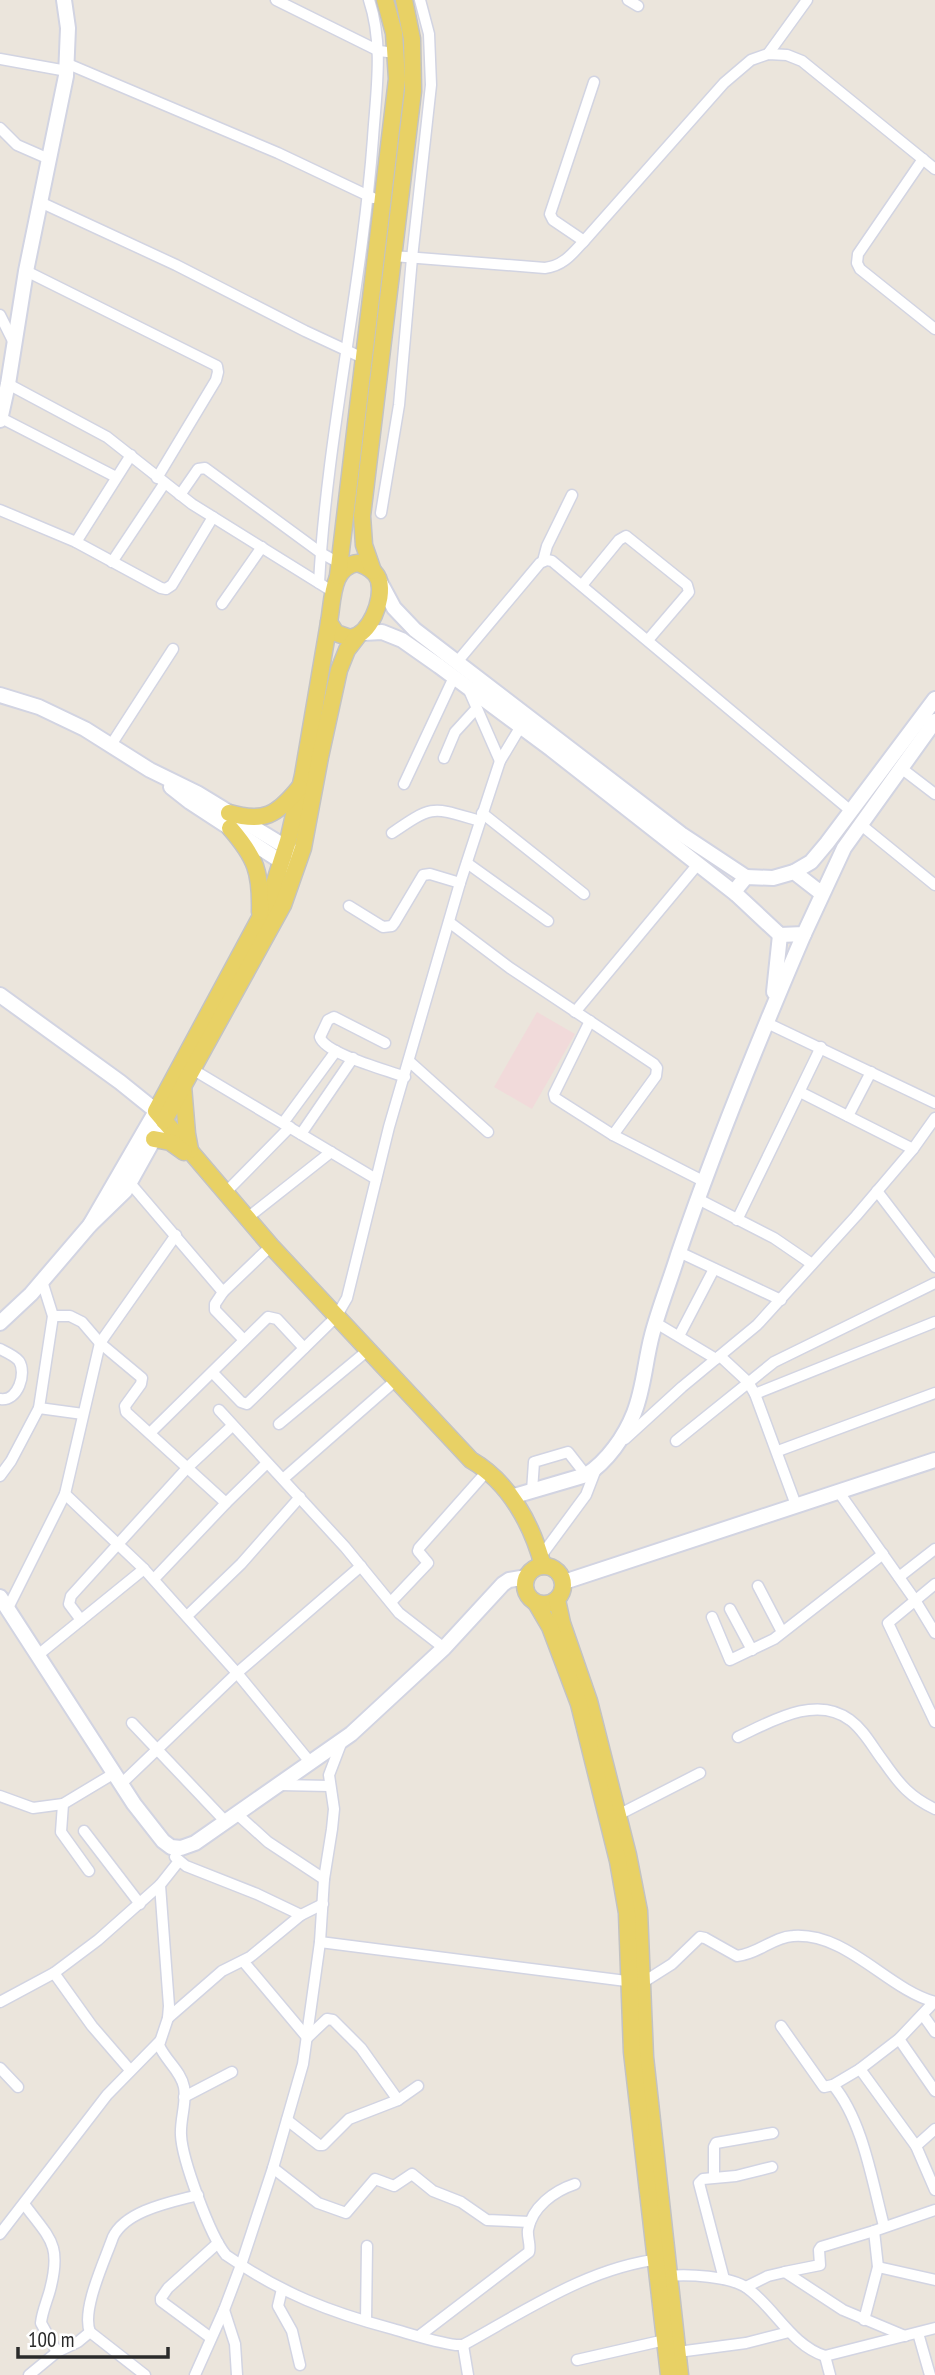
<svg xmlns="http://www.w3.org/2000/svg" width="935" height="2375" font-family="'PT Sans Narrow',sans-serif">
	<style>
		.medical { fill: #f1dada }
		.lines { fill: none; stroke-linecap: round; stroke-linejoin: round }
		.street-casing { stroke: #d2d4e2; stroke-width: 13 }
		.secondary-casing { stroke: #d2d4e2; stroke-width: 18 }
		.primary-casing { stroke: #c3c3c3; stroke-width: 19 }
		.street { stroke: #fff; stroke-width: 10 }
		.secondary { stroke: #fff; stroke-width: 14 }
		.primary { stroke: #e8d165; stroke-width: 16 }
	</style>
	<rect width="100%" height="100%" fill="#ebe5dc"/>
	<path class="medical" d="M537 1012 575 1034 532 1109 494 1087Z"/>
	<g class="lines">
		<g class="street-casing">
			<g id="street">
				<path d="M276 0 379 51 396 53"/>
				<path d="M628 0 638 6"/>
				<path d="M768 54 807 0"/>
				<path d="M0 59 67 71"/>
				<path d="M68 64 278 153 373 198"/>
				<path d="M0 128 17 145 49 159"/>
				<path d="M923 159 858 254 857 263 860 269 935 329"/>
				<path d="M40 202 176 265 305 331 363 358"/>
				<path d="M584 241 553 220 550 214 594 82"/>
				<path d="M393 256 545 268C563 266 572 254 584 241L724 83 751 60 768 54 787 55 802 61 935 169"/>
				<path d="M26 271 217 366 218 372 216 380 157 478"/>
				<path d="M0 315 14 343"/>
				<path d="M8 384 107 437 192 504 335 593"/>
				<path d="M1 418 116 477"/>
				<path d="M180 495 198 469 205 468 321 553 339 563"/>
				<path d="M0 510 76 542 161 588 166 589 172 585 213 517"/>
				<path d="M381 513 399 405 412 258 431 85 429 34 420 0"/>
				<path d="M76 542 131 455"/>
				<path d="M543 561 547 546 572 495"/>
				<path d="M112 562 164 484"/>
				<path d="M319 583C327 434 362 287 373 138 376 92 384 45 369 0"/>
				<path d="M583 584 619 540 626 536 687 585 689 592 648 640"/>
				<path d="M222 604 262 547"/>
				<path d="M457 662 540 563 547 560 552 561 851 811"/>
				<path d="M468 688 500 761"/>
				<path d="M111 745 173 649"/>
				<path d="M444 758 455 732 476 709"/>
				<path d="M901 768 935 794"/>
				<path d="M404 784 454 677"/>
				<path d="M482 813 584 894"/>
				<path d="M860 824 935 885"/>
				<path d="M392 833C434 804 432 807 480 821"/>
				<path d="M467 863 548 921"/>
				<path d="M349 906 383 927 392 926 395 922 423 875 430 874 460 883"/>
				<path d="M449 922 510 968 654 1064 657 1068 656 1076 613 1135"/>
				<path d="M575 1012 698 864"/>
				<path d="M590 1021 554 1094 555 1098 613 1135 705 1182"/>
				<path d="M767 1023 935 1103"/>
				<path d="M385 1043 334 1017 328 1020 320 1037C325 1054 387 1070 405 1077"/>
				<path d="M410 1062 488 1132"/>
				<path d="M192 1069 376 1179"/>
				<path d="M800 1092 913 1149"/>
				<path d="M848 1116 871 1072"/>
				<path d="M283 1123 336 1051"/>
				<path d="M301 1134 353 1058"/>
				<path d="M130 1183 223 1292 271 1246"/>
				<path d="M877 1191 935 1267"/>
				<path d="M225 1193 290 1127"/>
				<path d="M698 1199 774 1238 812 1264"/>
				<path d="M246 1219 331 1152"/>
				<path d="M737 1220 821 1047"/>
				<path d="M679 1252 781 1300"/>
				<path d="M42 1281 53 1316H70L82 1322 100 1343 142 1378 141 1384 125 1406 126 1412 226 1503 154 1579"/>
				<path d="M223 1292 215 1304V1310L244 1340"/>
				<path d="M53 1316 39 1408 83 1414"/>
				<path d="M656 1323 716 1359"/>
				<path d="M679 1336 714 1269"/>
				<path d="M0 1349C6 1352 15 1356 19 1361 27 1373 18 1402 0 1399"/>
				<path d="M720 1356 748 1382 755 1394 796 1505"/>
				<path d="M213 1373 241 1402 247 1404 336 1317 347 1298 389 1127 460 883 500 761 521 726"/>
				<path d="M755 1394 935 1322"/>
				<path d="M219 1410 345 1547 399 1613 444 1648"/>
				<path d="M279 1424 367 1351"/>
				<path d="M150 1433 268 1317 277 1319 304 1348"/>
				<path d="M625 1439 682 1387 757 1325 856 1216 913 1149 935 1118"/>
				<path d="M676 1441 774 1362 935 1283"/>
				<path d="M778 1451 935 1393"/>
				<path d="M0 1476 11 1461 39 1408"/>
				<path d="M283 1479 395 1381"/>
				<path d="M532 1491 534 1462 568 1452 586 1475"/>
				<path d="M838 1491 915 1600 935 1633"/>
				<path d="M65 1494 144 1569 237 1673 310 1762"/>
				<path d="M226 1503 266 1464"/>
				<path d="M541 1556 586 1495 596 1469"/>
				<path d="M899 1577 935 1549"/>
				<path d="M935 1584 888 1623 935 1722"/>
				<path d="M758 1586 782 1632"/>
				<path d="M391 1602 428 1563 418 1551 419 1548 481 1478"/>
				<path d="M8 1608 65 1494 100 1343 176 1235"/>
				<path d="M730 1609 752 1650"/>
				<path d="M187 1616 241 1564 300 1497"/>
				<path d="M712 1617 730 1660 774 1639 883 1554"/>
				<path d="M81 1620 69 1604 71 1596 188 1467 232 1426"/>
				<path d="M38 1655 144 1569"/>
				<path d="M132 1723 225 1821"/>
				<path d="M738 1737C770 1722 816 1694 850 1720 864 1730 873 1748 884 1762 900 1785 910 1797 935 1809"/>
				<path d="M120 1785 237 1673 361 1566"/>
				<path d="M280 1785 330 1786"/>
				<path d="M0 1796 33 1808 63 1804 113 1774"/>
				<path d="M63 1804 61 1832 89 1871"/>
				<path d="M237 1814 268 1842 324 1879"/>
				<path d="M613 1816 618 1815 700 1773"/>
				<path d="M84 1831 140 1904"/>
				<path d="M175 1857 186 1866 257 1894 301 1915"/>
				<path d="M179 1861 160 1885 169 2006 168 2018 159 2045C165 2060 181 2071 184 2087 187 2102 180 2119 181 2135 182 2159 210 2236 226 2255 281 2293 329 2312 393 2329 414 2335 435 2342 456 2345H463C525 2311 589 2267 661 2259"/>
				<path d="M320 1942 642 1983 672 1964 700 1937 705 1938 737 1956C758 1954 773 1937 793 1936 847 1932 887 1989 935 2002"/>
				<path d="M243 1961 306 2036 308 2037 327 2019 333 2020 361 2048 398 2100"/>
				<path d="M54 1973 92 2026 130 2070"/>
				<path d="M0 2002 54 1973 98 1940 160 1885"/>
				<path d="M923 2015 935 2032"/>
				<path d="M168 2018 222 1971 250 1957 301 1915 323 1904"/>
				<path d="M781 2026 824 2087 833 2085 860 2069 916 2146 935 2129"/>
				<path d="M899 2039 935 2091"/>
				<path d="M0 2068 18 2087"/>
				<path d="M860 2069 899 2039 934 2002"/>
				<path d="M833 2085C863 2121 872 2181 884 2226"/>
				<path d="M184 2097 232 2072"/>
				<path d="M287 2120 319 2145H323L349 2119 398 2100 418 2086"/>
				<path d="M916 2146 935 2190"/>
				<path d="M273 2168 318 2203 346 2213 375 2179 394 2186 412 2174 433 2191 461 2202 487 2220 530 2222"/>
				<path d="M714 2177V2147L716 2143 773 2133"/>
				<path d="M24 2204C50 2239 62 2244 50 2290 47 2301 42 2312 41 2323L57 2352"/>
				<path d="M0 2234 107 2095 160 2041"/>
				<path d="M878 2267 935 2280"/>
				<path d="M785 2272 820 2265 819 2250 821 2247 874 2231 935 2210"/>
				<path d="M667 2276C688 2274 730 2276 747 2288 775 2308 791 2345 825 2356L935 2328"/>
				<path d="M724 2279 699 2183 703 2179 736 2176 772 2167"/>
				<path d="M746 2287 768 2276 785 2272 843 2310 905 2336"/>
				<path d="M282 2289 278 2306 292 2331 300 2365"/>
				<path d="M224 2310 235 2344 237 2375"/>
				<path d="M864 2320 878 2267 874 2231"/>
				<path d="M366 2321 367 2246"/>
				<path d="M918 2333 930 2375"/>
				<path d="M419 2336 529 2252C531 2244 527 2238 528 2230 532 2207 554 2191 575 2184"/>
				<path d="M211 2338 161 2301V2298L168 2288 218 2243"/>
				<path d="M463 2345 468 2375"/>
				<path d="M678 2352 746 2343 789 2332"/>
				<path d="M825 2356 830 2375"/>
				<path d="M577 2360 665 2340"/>
				<path d="M29 2375 57 2352 78 2342 90 2332"/>
				<path d="M145 2375 90 2332C81 2310 105 2260 113 2237 126 2210 172 2202 198 2195"/>
				<path d="M195 2375 224 2310 241 2265 273 2168 303 2064 320 1942 324 1879 332 1829 334 1809 329 1775 342 1741"/>
			</g>
		</g>
		<g class="secondary-casing">
			<g id="secondary">
				<path d="M0 420 8 384 26 271 66 76 68 28 64 0"/>
				<path d="M379 580 394 608 415 630 681 834 746 877"/>
				<path d="M364 633 382 632 402 640 439 666 551 749 736 894"/>
				<path d="M0 695 39 707 85 729 150 770 197 793 294 852"/>
				<path d="M171 787 190 802 288 866"/>
				<path d="M794 872 811 862 827 843 935 699"/>
				<path d="M821 893 794 872 773 878 746 877 737 888 736 894 780 935 804 934 844 848 935 721"/>
				<path d="M774 992 780 935"/>
				<path d="M0 995 120 1082 156 1111 90 1225"/>
				<path d="M0 1323 31 1294 90 1225 125 1191 164 1121"/>
				<path d="M511 1497 586 1475C607 1462 625 1436 634 1413 644 1388 645 1361 652 1335 659 1308 670 1281 678 1255 715 1146 759 1039 804 934"/>
				<path d="M564 1582 935 1460"/>
				<path d="M0 1597 134 1804 163 1841 171 1847 181 1848 195 1843 351 1734 444 1648 503 1584 509 1580 527 1577"/>
			</g>
		</g>
		<g class="primary-casing">
			<g id="primary">
				<path d="M358 563C366 566 377 572 379 581 384 600 370 635 350 638L336 633 329 622C333 601 331 566 358 563Z"/>
				<path d="M373 571 364 545 362 516 413 91 412 39 404 0"/>
				<path d="M338 576 397 79 394 33 385 0"/>
				<path d="M329 622 303 775 288 841 268 903 156 1111 271 1246 471 1460C509 1482 532 1524 543 1566"/>
				<path d="M229 813C264 823 277 815 299 788"/>
				<path d="M230 828C256 858 261 872 260 912"/>
				<path d="M183 1086 187 1134 190 1150"/>
				<path d="M164 1121 283 905 303 848 320 757 339 670 347 650 357 637"/>
				<path d="M154 1139 170 1142 184 1152"/>
				<circle cx="544" cy="1585" r="19"/>
				<path d="M557 1600 562 1623 589 1701 628 1855 639 1911 645 2057 680 2375"/>
				<path d="M536 1603 550 1627 579 1704 618 1861 627 1913 632 2052 669 2375"/>
			</g>
		</g>
		<use href="#street" class="street"/>
		<use href="#secondary" class="secondary"/>
		<use href="#primary" class="primary"/>
	</g>
	<path d="M18 2347v10h150v-10" fill="none" stroke="#2a2a2a" stroke-width="3.5"/>
	<text x="28" y="2347" font-size="21" fill="#2a2a2a" stroke="#ffffff" stroke-width="5" paint-order="stroke">100 m</text>
</svg>
